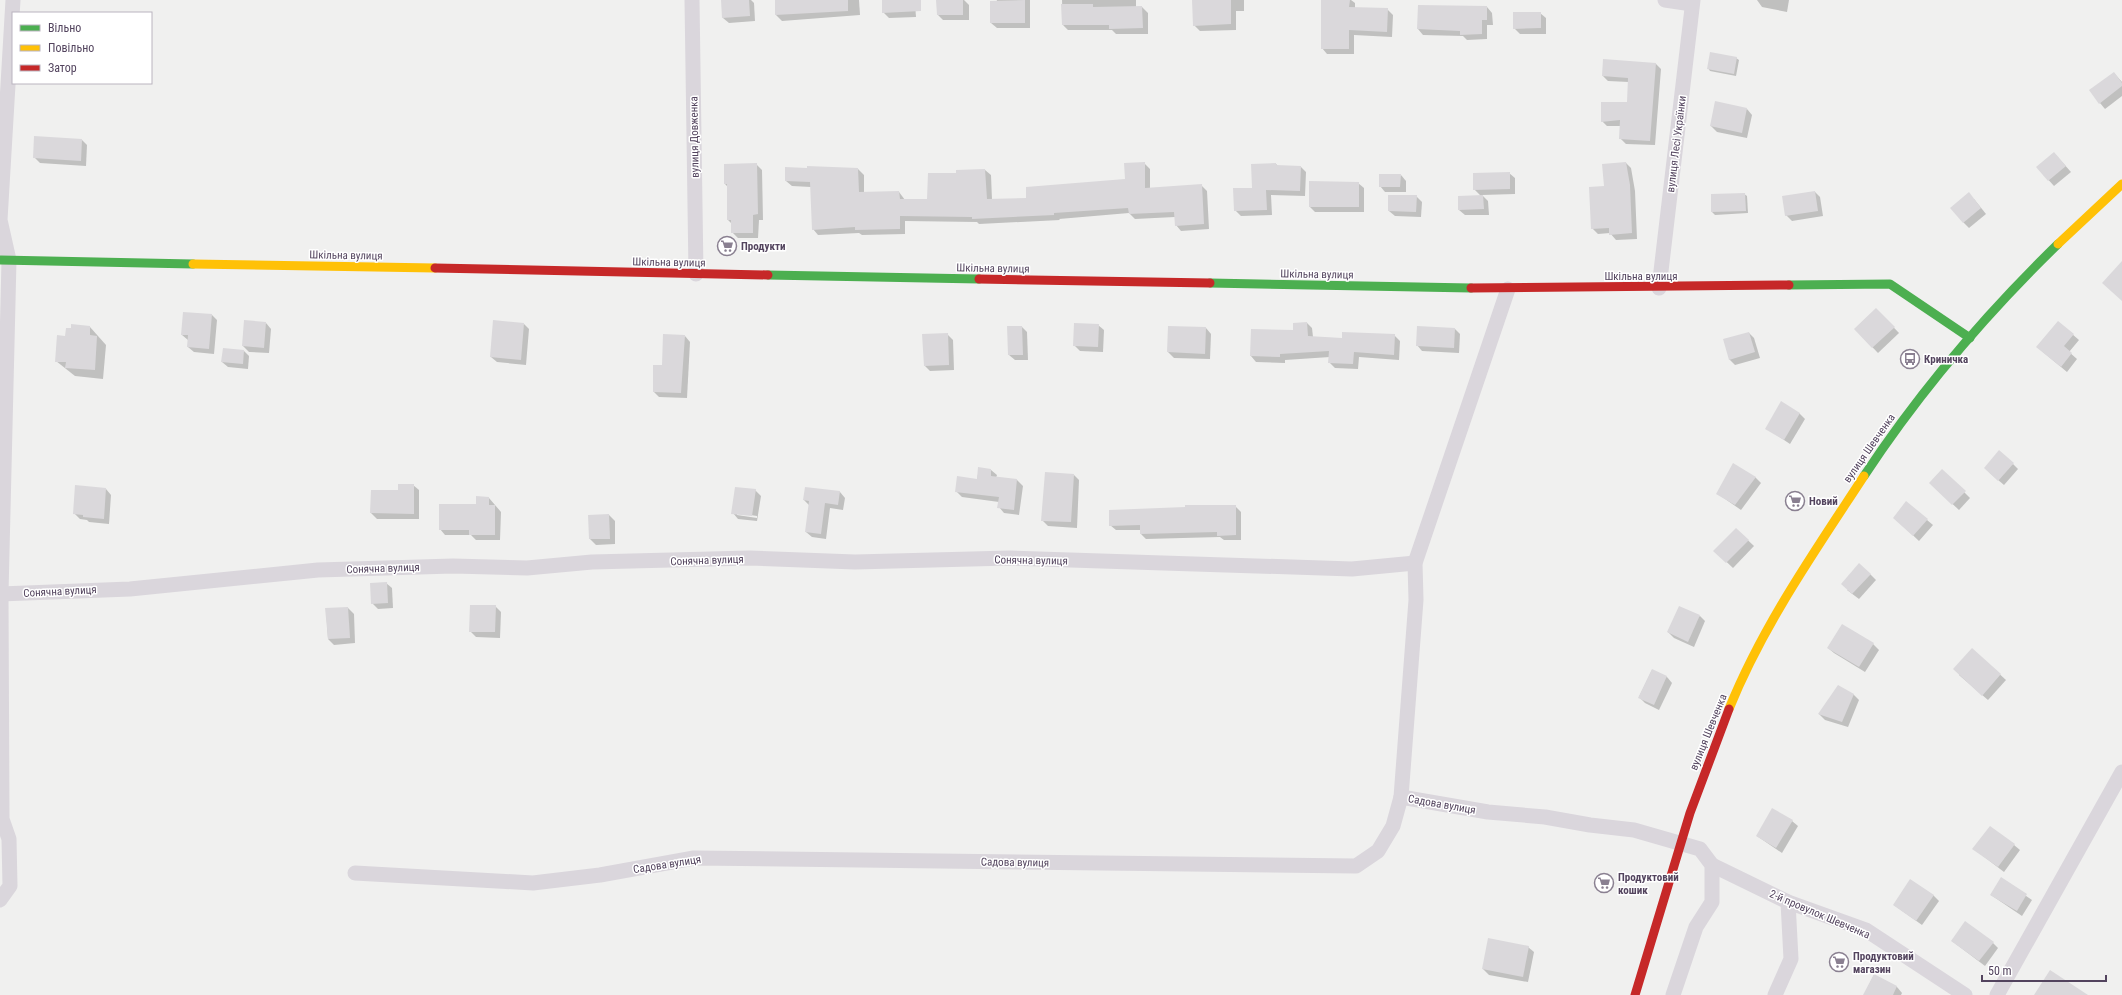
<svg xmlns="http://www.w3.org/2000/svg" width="2122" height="995" font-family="'Roboto Condensed',sans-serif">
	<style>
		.shadow { fill: #0003; fill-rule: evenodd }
		.building { fill: #dad8db }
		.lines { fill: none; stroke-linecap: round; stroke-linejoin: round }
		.street { stroke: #dad6dc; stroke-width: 15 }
		.fast { stroke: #4caf50; stroke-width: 9 }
		.slow { stroke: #ffc107; stroke-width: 9 }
		.jam { stroke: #c62828; stroke-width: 9 }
		.labels { text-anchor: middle; stroke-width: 3; stroke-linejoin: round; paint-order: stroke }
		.street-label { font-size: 11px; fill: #53445e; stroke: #fff }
		.poi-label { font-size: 11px; font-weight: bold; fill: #53445e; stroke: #fff; text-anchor: start }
	</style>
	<rect width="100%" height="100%" fill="#f0f0ef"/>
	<g class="shadow">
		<path d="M722 0H751L754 3 755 21 729 23 723 18Z"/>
		<path d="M776 0H859L860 15 782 21 776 15Z"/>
		<path d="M883 0H912L915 4 916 17 889 18 883 12Z"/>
		<path d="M937 0H964L969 5V20H943L938 15Z"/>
		<path d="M997 0H1030V28H997L991 23Z"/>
		<path d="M1062 0H1136V7H1142L1148 13V34H1116L1112 30H1068L1063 25Z"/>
		<path d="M1193 0H1244V11H1236V30L1200 31 1194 25Z"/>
		<path d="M1322 0H1351L1355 3V8L1387 9 1393 15 1392 37 1354 35V54H1327L1322 48Z"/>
		<path d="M1757 0H1789L1787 12 1762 7Z"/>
		<path d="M1487 7 1492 13 1493 25H1487V39L1467 40 1463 36 1423 35 1418 29Z"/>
		<path d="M1540 13 1546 18V34H1520L1514 28Z"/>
		<path d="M1736 58 1739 60 1736 76 1710 71 1708 68Z"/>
		<path d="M1604 60 1656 64 1661 69 1655 145 1626 144 1620 138 1621 126H1607L1602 121 1628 103 1629 82 1608 81 1603 76Z"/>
		<path d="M2114 73 2122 82V96L2105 109 2100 103Z"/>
		<path d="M1747 109 1752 115 1747 138 1717 132 1711 126Z"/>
		<path d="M82 140 87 145 86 166 40 163 34 157Z"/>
		<path d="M2054 153 2071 172 2054 186 2037 167Z"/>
		<path d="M1144 163 1150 169V189L1201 185 1207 191 1209 229 1181 231 1176 225 1175 217 1135 219 1129 213 1059 219 1060 220 979 224 977 222 905 221V234L862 235 859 233 818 235 813 229 811 187 792 186 786 181 858 169 864 175V193L899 192 905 200H928L957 174 985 170 991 175 992 200 1027 199 1126 180Z"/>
		<path d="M1626 163 1631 168 1635 191 1637 239 1616 240 1610 233 1598 234 1592 228 1606 187Z"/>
		<path d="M756 164 762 170 763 220H759L758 238H738L732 232V224L728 220V187L725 184Z"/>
		<path d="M1276 164 1278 166 1301 167 1306 172 1305 196 1271 195 1272 215 1241 216 1235 210 1253 188 1252 165Z"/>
		<path d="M1509 173 1515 178V194L1482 195 1488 201 1489 215H1465L1459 210 1481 196 1474 189Z"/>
		<path d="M1401 175 1406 181V192H1385L1380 186Z"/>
		<path d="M1358 183 1364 188V212H1315L1310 207Z"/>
		<path d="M1815 192 1820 197 1823 216 1792 221 1786 215Z"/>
		<path d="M1744 194 1747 196 1748 213 1715 215 1712 212V195Z"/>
		<path d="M1416 196 1422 202 1421 217 1395 216 1389 211Z"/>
		<path d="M1974 199 1986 214 1969 228 1963 222Z"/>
		<path d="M1876 309 1899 333 1878 353 1855 329Z"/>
		<path d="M212 315 217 320 214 354 194 352 188 347V340L182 335Z"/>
		<path d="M2058 322 2079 340 2069 352 2077 359 2067 372 2043 352Z"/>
		<path d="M266 323 271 329 269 353 249 352 243 346Z"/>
		<path d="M1307 323 1312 328 1313 337 1343 339 1394 335 1400 341 1399 360 1359 357 1358 369 1335 368 1329 362 1330 357 1285 360V363L1256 362 1251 356 1252 330 1294 332Z"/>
		<path d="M524 324 529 329 526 365 497 362 491 357Z"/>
		<path d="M1098 325 1104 330 1103 352 1080 351 1074 345Z"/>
		<path d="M90 327 106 345 103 379 75 376 56 361 66 337Z"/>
		<path d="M1022 327 1027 332 1028 360H1015L1009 355Z"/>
		<path d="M1206 328 1211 334 1210 359 1174 358 1168 352Z"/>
		<path d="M1455 329 1460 334 1459 353 1422 351 1417 345Z"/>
		<path d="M1749 333 1754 338 1760 358 1735 365 1729 359Z"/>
		<path d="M947 334 953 340 954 370 930 371 925 366Z"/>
		<path d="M685 336 690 342 687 398 659 397 654 392 663 366Z"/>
		<path d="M244 351 249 356 248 369 228 367 222 362Z"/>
		<path d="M1799 413 1805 419 1790 444 1766 428Z"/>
		<path d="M2013 464 2018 469 2004 485 1990 473Z"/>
		<path d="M979 468 991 470 997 475 996 478 1017 480 1023 486 1019 515 1004 513 999 507V502L962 497 956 491 977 480Z"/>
		<path d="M1942 470 1970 498 1959 510 1930 483Z"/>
		<path d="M1074 475 1079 480 1077 528 1048 526 1042 520Z"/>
		<path d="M1755 477 1761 483 1741 510 1718 494Z"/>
		<path d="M413 485 419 490V519H377L371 513 399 491Z"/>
		<path d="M106 489 111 495 109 524 89 522 87 520 80 519 74 513Z"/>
		<path d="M755 490 761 496 757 521 738 519 733 513ZM737 513 757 516V518L737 515Z"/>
		<path d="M840 492 845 498 843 510 830 508 826 539 812 537 806 532 810 506 804 500Z"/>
		<path d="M489 498 501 512 500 540H476L471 535H445L440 529Z"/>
		<path d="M1235 506 1241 512V540H1224L1220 537 1146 539 1141 534V530H1116L1110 525Z"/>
		<path d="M609 515 615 521V544L596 545 590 539Z"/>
		<path d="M1927 520 1933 525 1919 541 1900 523Z"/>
		<path d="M1736 529 1754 546 1733 568 1715 551Z"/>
		<path d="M1870 574 1876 580 1859 599 1847 590Z"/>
		<path d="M386 583 392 588 393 608 378 609 372 603Z"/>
		<path d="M495 606 501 612 500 638 476 637 470 631Z"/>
		<path d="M348 608 354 614 355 643 334 645 328 639 326 609Z"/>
		<path d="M1700 616 1705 621 1694 647 1674 638 1668 632Z"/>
		<path d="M1873 644 1879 650 1865 672 1834 653 1828 648Z"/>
		<path d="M1972 649 2006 680 1988 700 1959 675Z"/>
		<path d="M1652 670 1667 677 1672 683 1659 710 1645 703 1639 697Z"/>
		<path d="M1853 694 1859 700 1848 727 1825 720 1819 714Z"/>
		<path d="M1792 821 1798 826 1782 853 1757 836Z"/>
		<path d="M2014 845 2020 850 2004 872 1974 849Z"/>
		<path d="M2001 879 2032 900 2022 916 1991 895Z"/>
		<path d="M1933 895 1939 901 1922 925 1894 905Z"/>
		<path d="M1952 941 1993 943 1998 948 1985 966Z"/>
		<path d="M1528 947 1534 952 1528 982 1489 975 1483 969Z"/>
		<path d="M1874 975 1897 987 1902 993 1901 995H1864Z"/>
	</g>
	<g class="building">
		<path d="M721 0H749L750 16 722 18Z"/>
		<path d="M775 0H848V11L775 15Z"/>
		<path d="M882 0H921V11L882 13Z"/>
		<path d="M936 0H963V15H937Z"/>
		<path d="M1025 0V23H990V1Z"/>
		<path d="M1192 0H1231V24L1193 26Z"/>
		<path d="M1321 0H1350L1349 7 1388 8 1387 32 1349 30V49H1321Z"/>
		<path d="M1061 4H1093V7L1142 6 1143 28 1109 29V25H1062Z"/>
		<path d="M1418 5 1487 6V20H1482V34L1460 35V31L1417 29Z"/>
		<path d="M1513 12H1541V28L1513 29Z"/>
		<path d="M1710 52 1737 57 1734 74 1707 69Z"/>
		<path d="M1603 59 1656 63 1650 141 1619 139 1620 120 1601 122V102H1627L1628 78 1602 76Z"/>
		<path d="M2114 72 2122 83V86L2099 104 2089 90Z"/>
		<path d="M1715 101 1747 108 1742 133 1710 126Z"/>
		<path d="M34 136 82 139 81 161 33 158Z"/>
		<path d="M2054 152 2066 166 2048 181 2036 167Z"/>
		<path d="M1145 162V188L1202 184 1204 224 1175 226 1174 212 1129 214 1128 208 1054 213V215L972 219V217L900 216V229L855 230V227L812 230 810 182 785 181V167L807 168V166L858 168 859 192 899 191 900 199H927L928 173H956V170L985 169 987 199 1026 198V187L1125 179 1124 163Z"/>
		<path d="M1626 162 1630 185 1632 233 1609 235V228L1591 229 1589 187 1604 186 1602 164Z"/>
		<path d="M757 163 758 214 753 215V233H731V220H727V184H724V164Z"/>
		<path d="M1276 163V165L1301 166 1300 191 1266 190 1267 210 1234 211 1233 188H1252L1251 164Z"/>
		<path d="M1510 172V189L1473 190V173Z"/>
		<path d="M1379 174H1401L1400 187H1379Z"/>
		<path d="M1309 181 1359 182V207H1309Z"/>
		<path d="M1815 191 1818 211 1785 216 1782 196Z"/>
		<path d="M1969 192 1981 208 1963 223 1950 208Z"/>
		<path d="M1745 193 1746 211 1711 212V194Z"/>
		<path d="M1388 195H1417L1416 212 1388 211Z"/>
		<path d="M1483 195 1484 209 1458 210V196Z"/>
		<path d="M2122 261V301L2102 283Z"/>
		<path d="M1876 308 1895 327 1872 348 1854 329Z"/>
		<path d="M183 312 212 314 209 349 187 347 188 335H181Z"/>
		<path d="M244 320 266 322 264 348 242 346Z"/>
		<path d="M493 320 524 323 521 360 490 357Z"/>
		<path d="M2058 321 2074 334 2064 346 2072 353 2061 367 2036 347Z"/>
		<path d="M1307 322 1308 336 1342 338V332L1395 334 1394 355 1354 352 1353 364 1328 363 1329 351 1280 354V357L1250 356 1251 329 1293 330V323Z"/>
		<path d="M1074 323 1099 324 1098 347 1073 346Z"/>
		<path d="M71 324 90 326V335L97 336 95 370 65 368 66 362H55L57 335 65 336 66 328H71Z"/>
		<path d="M1007 326H1022L1023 355H1008Z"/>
		<path d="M1168 326 1206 327 1205 354 1167 352Z"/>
		<path d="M1417 326 1455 328 1454 348 1416 346Z"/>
		<path d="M1749 332 1755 352 1729 360 1723 339Z"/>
		<path d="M948 333 949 365 924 366 922 334Z"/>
		<path d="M663 334 685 335 681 393 653 392V365H662Z"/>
		<path d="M223 348 244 350 243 364 221 362Z"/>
		<path d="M1781 401 1800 413 1784 440 1765 429Z"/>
		<path d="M1999 450 2014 463 1998 481 1984 468Z"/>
		<path d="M1733 463 1756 477 1735 505 1716 494Z"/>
		<path d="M978 467 991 469V476L1017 479 1014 510 997 508 999 497 955 492 957 476 977 479Z"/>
		<path d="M1942 469 1966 491 1952 505 1929 483Z"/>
		<path d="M1045 472 1074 474 1071 522 1041 521Z"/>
		<path d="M398 484H414V514L370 513 371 490H398Z"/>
		<path d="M75 485 106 488 104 519 83 517V515L73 514Z"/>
		<path d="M735 487 756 489 752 516 731 514Z"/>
		<path d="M805 487 840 491 838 505 825 503 821 534 805 532 809 501 803 500Z"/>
		<path d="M476 496 489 497V505H495V535H469V530H439V504H476Z"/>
		<path d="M1906 501 1928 519 1913 536 1893 518Z"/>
		<path d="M1185 505H1236V535L1217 536V532L1140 534V525L1109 526V510L1185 507Z"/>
		<path d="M609 514 610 539H589L588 515Z"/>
		<path d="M1736 528 1749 540 1726 563 1713 551Z"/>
		<path d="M1859 563 1871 574 1852 594 1841 584Z"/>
		<path d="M387 582 388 603 371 604 370 583Z"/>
		<path d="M470 605H496L495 632H469Z"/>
		<path d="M1679 606 1700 615 1688 642 1667 632Z"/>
		<path d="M348 607 350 638 328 639 325 608Z"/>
		<path d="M1842 624 1874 643 1859 667 1827 648Z"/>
		<path d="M1972 648 2001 674 1982 696 1953 669Z"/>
		<path d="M1652 669 1667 676 1654 705 1638 698Z"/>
		<path d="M1838 685 1854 694 1842 722 1818 714Z"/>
		<path d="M1772 808 1793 820 1776 848 1756 836Z"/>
		<path d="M1990 826 2015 844 1998 867 1972 849Z"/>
		<path d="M2001 877 2027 894 2017 911 1990 895Z"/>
		<path d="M1910 879 1934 895 1916 921 1893 905Z"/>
		<path d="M1965 921 1994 942 1979 961 1951 941Z"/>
		<path d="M1488 938 1529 946 1523 977 1482 969Z"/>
		<path d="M2050 970 2088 995H2034Z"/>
		<path d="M1874 974 1897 986 1893 995H1863Z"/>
	</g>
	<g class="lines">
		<g class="street">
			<path d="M692 0 696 274"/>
			<path d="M1665 0 1692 4"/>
			<path d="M1659 288 1693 0"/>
			<path d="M0 594 130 589 318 570 453 566 527 568 592 562 750 558 855 562 1010 558 1352 569 1415 563"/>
			<path d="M1401 797 1416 600 1415 563 1508 289"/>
			<path d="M1712 865 1788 902 1866 930 1965 995"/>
			<path d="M355 873 533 883 600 875 694 858 1356 866 1378 851 1393 826 1401 797 1488 812 1545 817 1590 825 1634 830 1700 849 1712 865V902L1696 927 1673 995"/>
			<path d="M0 900 10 886 9 839 2 819 1 594 9 260 0 220 13 0"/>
			<path d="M1775 995 1791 959 1788 902"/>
			<path d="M1997 995 2122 772"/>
		</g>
		<g class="fast">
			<path d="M0 260 193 264"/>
			<path d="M768 275 979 279"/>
			<path d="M1210 283 1471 288"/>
			<path d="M1789 285 1890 284 1970 338"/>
			<path d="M1864 476C1920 391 1985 315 2058 244"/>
		</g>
		<g class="slow">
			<path d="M2058 244 2122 184"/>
			<path d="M193 264 435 268"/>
			<path d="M1729 709C1763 625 1815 551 1864 476"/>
		</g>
		<g class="jam">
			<path d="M435 268 768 275"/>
			<path d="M979 279 1210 283"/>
			<path d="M1471 288 1789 285"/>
			<path d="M1635 995 1690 813 1729 709"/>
		</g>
	</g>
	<defs>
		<g id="supermarket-ring" transform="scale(1)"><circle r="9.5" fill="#fff" stroke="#8a8091" stroke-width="1.5"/><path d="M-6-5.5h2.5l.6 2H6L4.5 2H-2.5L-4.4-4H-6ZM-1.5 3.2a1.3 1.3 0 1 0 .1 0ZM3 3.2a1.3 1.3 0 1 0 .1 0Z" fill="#8a8091"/></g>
		<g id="bus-ring" transform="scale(1)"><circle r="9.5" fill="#fff" stroke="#8a8091" stroke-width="1.5"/><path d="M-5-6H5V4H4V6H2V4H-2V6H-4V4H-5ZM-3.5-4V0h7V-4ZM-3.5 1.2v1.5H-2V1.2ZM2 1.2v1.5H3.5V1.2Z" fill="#8a8091"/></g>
	</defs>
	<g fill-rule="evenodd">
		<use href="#supermarket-ring" x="727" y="246"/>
		<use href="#bus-ring" x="1910" y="359"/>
		<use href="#supermarket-ring" x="1795" y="501"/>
		<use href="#supermarket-ring" x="1604" y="883"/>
		<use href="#supermarket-ring" x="1839" y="962"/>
	</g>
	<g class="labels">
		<g class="street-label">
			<text transform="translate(694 137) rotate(-91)" y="4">вулиця Довженка</text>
			<text transform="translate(1676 144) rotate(-83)" y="4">вулиця Лесі Українки</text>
			<text transform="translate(346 255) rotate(1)" y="4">Шкільна вулиця</text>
			<text transform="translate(669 262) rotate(1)" y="4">Шкільна вулиця</text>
			<text transform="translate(993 268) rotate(1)" y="4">Шкільна вулиця</text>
			<text transform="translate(1317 274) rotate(1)" y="4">Шкільна вулиця</text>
			<text x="1641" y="280">Шкільна вулиця</text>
			<text transform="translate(1869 448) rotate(-55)" y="4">вулиця Шевченка</text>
			<text transform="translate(707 560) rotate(-2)" y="4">Сонячна вулиця</text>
			<text transform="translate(1031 560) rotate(1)" y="4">Сонячна вулиця</text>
			<text transform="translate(383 568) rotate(-2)" y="4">Сонячна вулиця</text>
			<text transform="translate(60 591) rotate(-3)" y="4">Сонячна вулиця</text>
			<text transform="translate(1708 732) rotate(-68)" y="4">вулиця Шевченка</text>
			<text transform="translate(1442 804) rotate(10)" y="4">Садова вулиця</text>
			<text transform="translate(1015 862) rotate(1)" y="4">Садова вулиця</text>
			<text transform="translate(667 864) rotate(-9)" y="4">Садова вулиця</text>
			<text transform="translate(1820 914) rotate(23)" y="4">2-й провулок Шевченка</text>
		</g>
		<g class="poi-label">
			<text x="741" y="250">Продукти</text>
			<text x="1924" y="363">Криничка</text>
			<text x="1809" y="505">Новий</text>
			<text x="1618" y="881">Продуктовий<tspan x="1618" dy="13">кошик</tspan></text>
			<text x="1853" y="960">Продуктовий<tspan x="1853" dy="13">магазин</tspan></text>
		</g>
	</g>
	<rect x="12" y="12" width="140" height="72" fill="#ffffff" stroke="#bab4bf"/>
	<rect x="20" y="25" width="20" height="6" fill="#4caf50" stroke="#bab4bf"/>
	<text x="48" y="32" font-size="12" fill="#53445e">Вільно</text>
	<rect x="20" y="45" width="20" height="6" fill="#ffc107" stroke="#bab4bf"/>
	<text x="48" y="52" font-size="12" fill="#53445e">Повільно</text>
	<rect x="20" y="65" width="20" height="6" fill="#c62828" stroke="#bab4bf"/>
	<text x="48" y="72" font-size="12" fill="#53445e">Затор</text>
	<path d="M1982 975v6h124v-6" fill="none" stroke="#53445e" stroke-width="2"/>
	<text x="1988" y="975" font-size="12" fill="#53445e" stroke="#ffffff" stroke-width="3" paint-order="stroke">50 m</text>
</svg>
